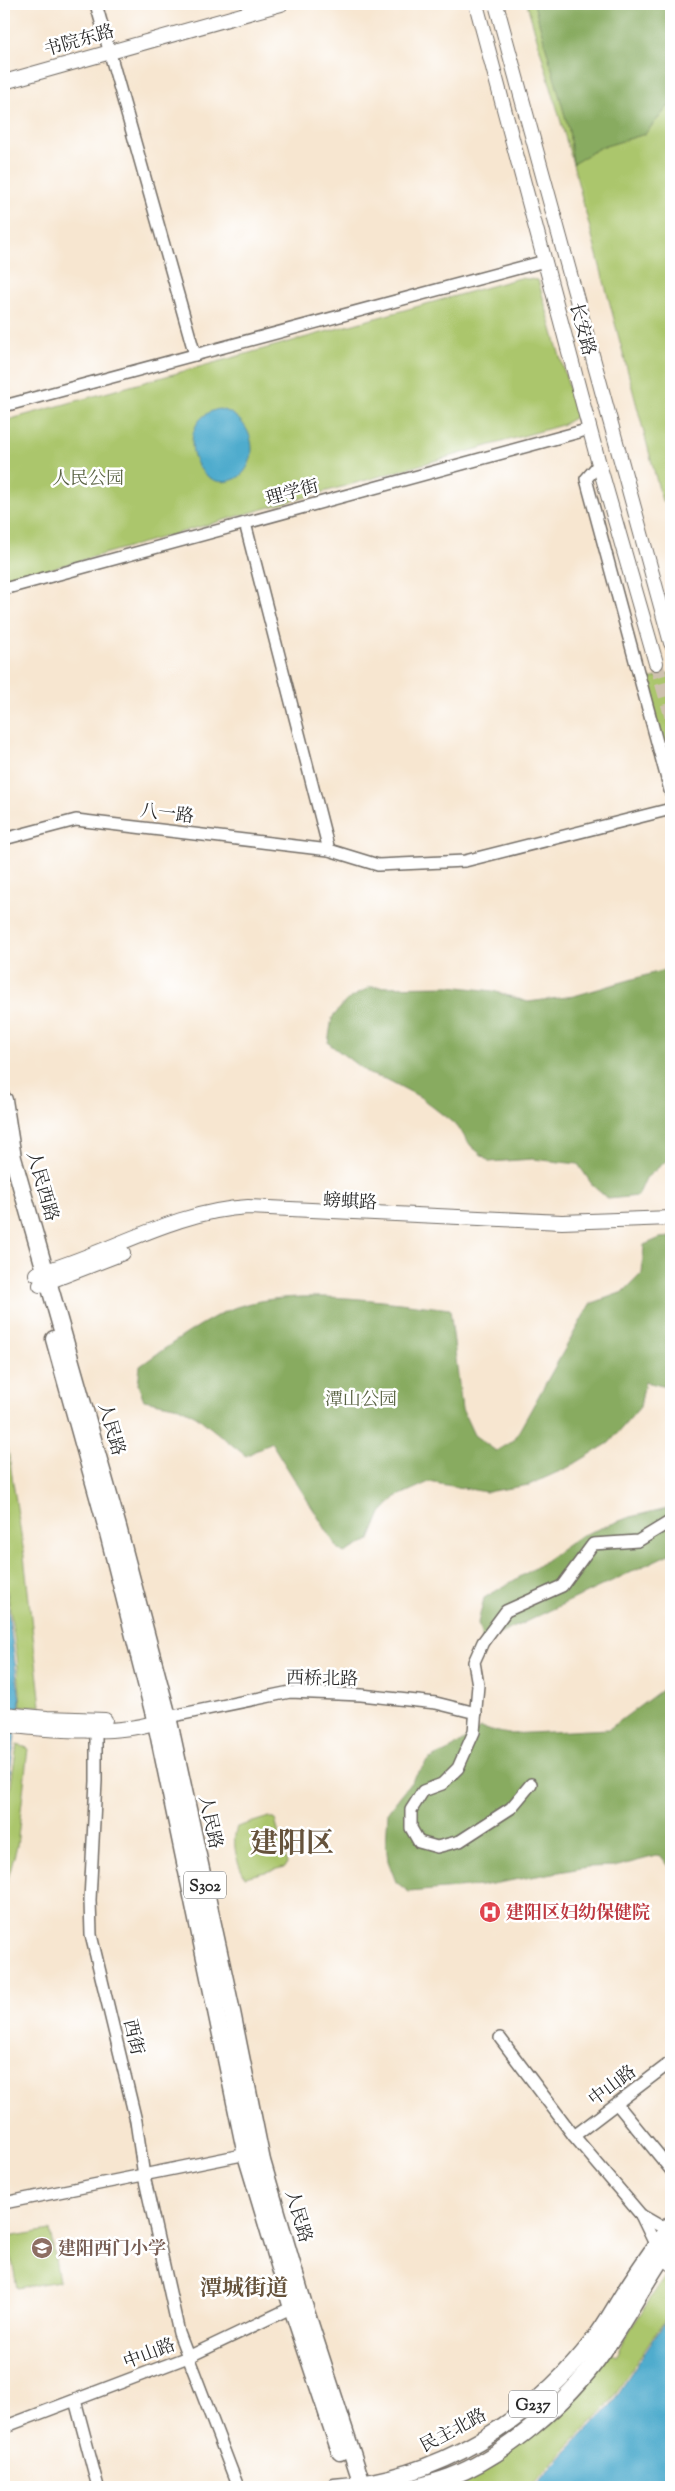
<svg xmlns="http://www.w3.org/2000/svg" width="675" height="2491" font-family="'Sorts Mill Goudy','Noto Serif SC',serif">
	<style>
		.green { fill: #abc66c; stroke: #6b784c }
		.forest { fill: #88ab60; stroke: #5a6b46 }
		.water { fill: #4faccd; stroke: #3d6c7c }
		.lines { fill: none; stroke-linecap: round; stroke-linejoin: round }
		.major-tunnel { stroke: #cec1af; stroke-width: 14; stroke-dasharray: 14 7; stroke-linecap: butt }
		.minor-casing { stroke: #726c65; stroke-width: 14 }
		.major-casing { stroke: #726c65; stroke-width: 16 }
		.highway-casing { stroke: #726c65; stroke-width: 19 }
		.minor { stroke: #fff; stroke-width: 11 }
		.major { stroke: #fff; stroke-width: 14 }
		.highway { stroke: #fff; stroke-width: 16 }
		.labels { text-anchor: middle; stroke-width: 5; stroke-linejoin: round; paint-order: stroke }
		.shield { fill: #fff; stroke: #6b6b6b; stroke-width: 1 }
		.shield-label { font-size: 16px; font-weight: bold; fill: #2b2b2b }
		.street-label { font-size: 18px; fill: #2b2b2b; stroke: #fff }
		.park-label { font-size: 18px; fill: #586142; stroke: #fff }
		.health-label { font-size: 18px; font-weight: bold; fill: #be3a42; stroke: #fff; text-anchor: start }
		.education-label { font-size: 18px; font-weight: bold; fill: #785e54; stroke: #fff; text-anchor: start }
		.district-label { font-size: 22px; font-weight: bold; fill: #66533c; stroke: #fff }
		.town-label { font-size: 28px; font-weight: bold; fill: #66533c; stroke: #fff }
	</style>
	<rect width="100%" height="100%" fill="#fff"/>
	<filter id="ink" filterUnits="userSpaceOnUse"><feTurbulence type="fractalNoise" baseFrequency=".02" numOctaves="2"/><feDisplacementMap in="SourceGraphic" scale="10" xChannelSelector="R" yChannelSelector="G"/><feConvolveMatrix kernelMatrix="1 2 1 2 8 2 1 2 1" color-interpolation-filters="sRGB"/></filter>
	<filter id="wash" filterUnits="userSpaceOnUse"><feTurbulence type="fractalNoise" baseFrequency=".0096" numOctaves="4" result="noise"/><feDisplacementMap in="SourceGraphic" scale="20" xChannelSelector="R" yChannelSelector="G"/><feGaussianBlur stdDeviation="1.12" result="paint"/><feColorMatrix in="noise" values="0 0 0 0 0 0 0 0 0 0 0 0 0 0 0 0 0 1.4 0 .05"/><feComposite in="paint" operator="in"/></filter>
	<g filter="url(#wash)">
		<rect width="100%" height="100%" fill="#f7e6d0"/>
		<g class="green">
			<path d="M527 4H534L569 130 573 163 599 148 645 134 671 103V507L662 501 573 164Z"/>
			<path d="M520 278 538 280 577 416 562 425 4 582V421Z"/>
			<path d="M671 673V778L646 680Z"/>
			<path d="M4 1424 23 1547 41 1706H21L17 1656 7 1591H4Z"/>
			<path d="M17 1745 28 1748 17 1846 4 1893V1830Z"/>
			<path d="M269 1817 275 1820 287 1863 285 1867 245 1877C237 1864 231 1842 237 1827Z"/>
			<path d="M50 2230 59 2281 17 2288 8 2237Z"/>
			<path d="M671 2267V2311L607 2406 530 2487H430L494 2458 608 2351 616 2355 624 2339Z"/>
		</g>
		<g class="forest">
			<path d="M534 4H671V103L645 134 599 148 573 164 569 130Z"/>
			<path d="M671 968V1157L646 1178 638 1196 608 1199 593 1186 578 1164 533 1159 490 1162 471 1146 457 1126 420 1097 388 1080 369 1074 328 1043 332 1018 346 1001 370 987 450 986 493 991 528 1002 574 996Z"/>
			<path d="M671 1237V1388L645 1382 640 1407 609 1443 569 1467 529 1485 486 1492 429 1482 396 1497 381 1513 370 1540 344 1553 338 1549 271 1442 246 1456 196 1416 179 1407 144 1400 138 1385 140 1366C167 1347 194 1327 224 1312 283 1284 386 1302 450 1309L462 1409 474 1435 496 1451 514 1440 590 1304 623 1292 642 1273 644 1245 660 1238Z"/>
			<path d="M671 1494V1553L483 1642 478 1623 484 1598 535 1568 580 1536 630 1517 667 1508Z"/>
			<path d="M671 1683V1869L660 1855 618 1866 587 1867 481 1886 409 1892 396 1882 388 1861 386 1844 388 1812 428 1760 453 1748 480 1728 508 1734 609 1729Z"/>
		</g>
		<g class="water">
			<path d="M219 409C241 413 256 436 251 458 249 466 243 476 235 479 194 497 171 419 219 409Z"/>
			<path d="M4 1592 6 1594 20 1701 4 1813Z"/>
			<path d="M671 2313V2487H533L610 2406Z"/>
		</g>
	</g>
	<g filter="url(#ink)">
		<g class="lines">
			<path class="major-tunnel" d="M656 663 671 715"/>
			<g class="minor-casing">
				<g id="minor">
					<path d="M96 4 195 355"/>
					<path d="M4 406 545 261"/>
					<path d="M599 464 586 479 671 794"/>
					<path d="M245 523 329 850"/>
					<path d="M4 589 590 429"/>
					<path d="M4 839 76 820 329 850 378 865 465 861 671 809"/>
					<path d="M168 1717 290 1692 361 1695 436 1703 476 1713"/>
					<path d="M96 1722V1781L90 1900 91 1935 136 2121 144 2176 179 2333 238 2487"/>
					<path d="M531 1784 511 1808 460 1841 437 1847 419 1842 411 1828V1810L423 1791 442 1784 458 1768 474 1732 478 1685 474 1662 483 1642 506 1611 562 1586 593 1544 638 1541 671 1521"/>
					<path d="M500 2038 574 2136 641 2215 655 2244"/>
					<path d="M617 2104 671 2170"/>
					<path d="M574 2136 671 2062"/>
					<path d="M4 2203 252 2153"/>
					<path d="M641 2215 667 2230"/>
					<path d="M75 2400 98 2487"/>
					<path d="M4 2427 188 2357 297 2305"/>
				</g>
			</g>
			<g class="major-casing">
				<g id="major">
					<path d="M476 4 599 464 656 663"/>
					<path d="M496 4 671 643"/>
					<path d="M4 82 281 4"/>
					<path d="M36 1274C108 1254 173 1211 248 1207L562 1222 671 1218"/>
					<path d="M40 1285 123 1253"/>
					<path d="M4 1714 47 1718 105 1720"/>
					<path d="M4 1725C50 1730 122 1737 165 1719"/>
					<path d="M657 2247 671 2264"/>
				</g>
			</g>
			<g class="highway-casing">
				<g id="highway">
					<path d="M4 1100 13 1158 118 1527 168 1717 232 2012 262 2161 303 2302 363 2487"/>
					<path d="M54 1339 107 1529 156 1723 246 2155 292 2308 340 2452"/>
					<path d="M334 2487C438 2479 530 2422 593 2341 605 2326 614 2309 624 2293 639 2269 655 2247 671 2224"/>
					<path d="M417 2487C428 2484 439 2481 450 2477 505 2456 568 2402 602 2353 627 2318 646 2279 671 2244"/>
				</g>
			</g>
			<use href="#minor" class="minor"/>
			<use href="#major" class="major"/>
			<use href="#highway" class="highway"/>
		</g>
	</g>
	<defs>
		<g id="hospital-disc" transform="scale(1.125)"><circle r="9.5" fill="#e0444e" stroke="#fff"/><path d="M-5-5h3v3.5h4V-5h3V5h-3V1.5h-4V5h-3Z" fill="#fff"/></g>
		<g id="school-disc" transform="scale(1.125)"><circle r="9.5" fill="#8d6e63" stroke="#fff"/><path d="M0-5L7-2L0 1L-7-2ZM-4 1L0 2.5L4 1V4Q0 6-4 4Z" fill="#fff"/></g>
	</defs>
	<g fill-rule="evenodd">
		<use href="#hospital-disc" x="490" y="1912"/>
		<use href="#school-disc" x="42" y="2248"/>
	</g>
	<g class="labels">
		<g class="shield">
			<rect x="184" y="1871.5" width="42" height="27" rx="4"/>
			<rect x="509" y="2390.5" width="48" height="27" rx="4"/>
		</g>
		<g class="shield-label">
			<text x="205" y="1891">S302</text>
			<text x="533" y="2410">G237</text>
		</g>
		<g class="street-label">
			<text transform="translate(79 40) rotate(-16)" y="6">书院东路</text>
			<text transform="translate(583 329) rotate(75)" y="6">长安路</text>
			<text transform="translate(292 492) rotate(-15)" y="6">理学街</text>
			<text transform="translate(167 813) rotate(7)" y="6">八一路</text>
			<text transform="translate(43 1186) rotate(74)" y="6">人民西路</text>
			<text transform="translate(350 1201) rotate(3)" y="6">螃蜞路</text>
			<text transform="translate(112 1429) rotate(74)" y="6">人民路</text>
			<text transform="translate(322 1678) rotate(1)" y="6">西桥北路</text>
			<text transform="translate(211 1822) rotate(78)" y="6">人民路</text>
			<text transform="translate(134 2037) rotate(77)" y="6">西街</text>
			<text transform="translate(612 2085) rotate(-37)" y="6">中山路</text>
			<text transform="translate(299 2216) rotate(74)" y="6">人民路</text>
			<text transform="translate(149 2353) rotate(-21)" y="6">中山路</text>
			<text transform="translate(453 2430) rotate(-28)" y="6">民主北路</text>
		</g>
		<g class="park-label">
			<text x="88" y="484">人民公园</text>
			<text x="361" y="1405">潭山公园</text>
		</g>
		<g class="health-label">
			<text x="506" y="1918">建阳区妇幼保健院</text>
		</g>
		<g class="education-label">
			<text x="58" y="2254">建阳西门小学</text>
		</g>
		<g class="district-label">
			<text x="244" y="2295">潭城街道</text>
		</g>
		<g class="town-label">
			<text x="292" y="1852">建阳区</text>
		</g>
	</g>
	<rect width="675" height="2491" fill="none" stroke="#fff" stroke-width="20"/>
</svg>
